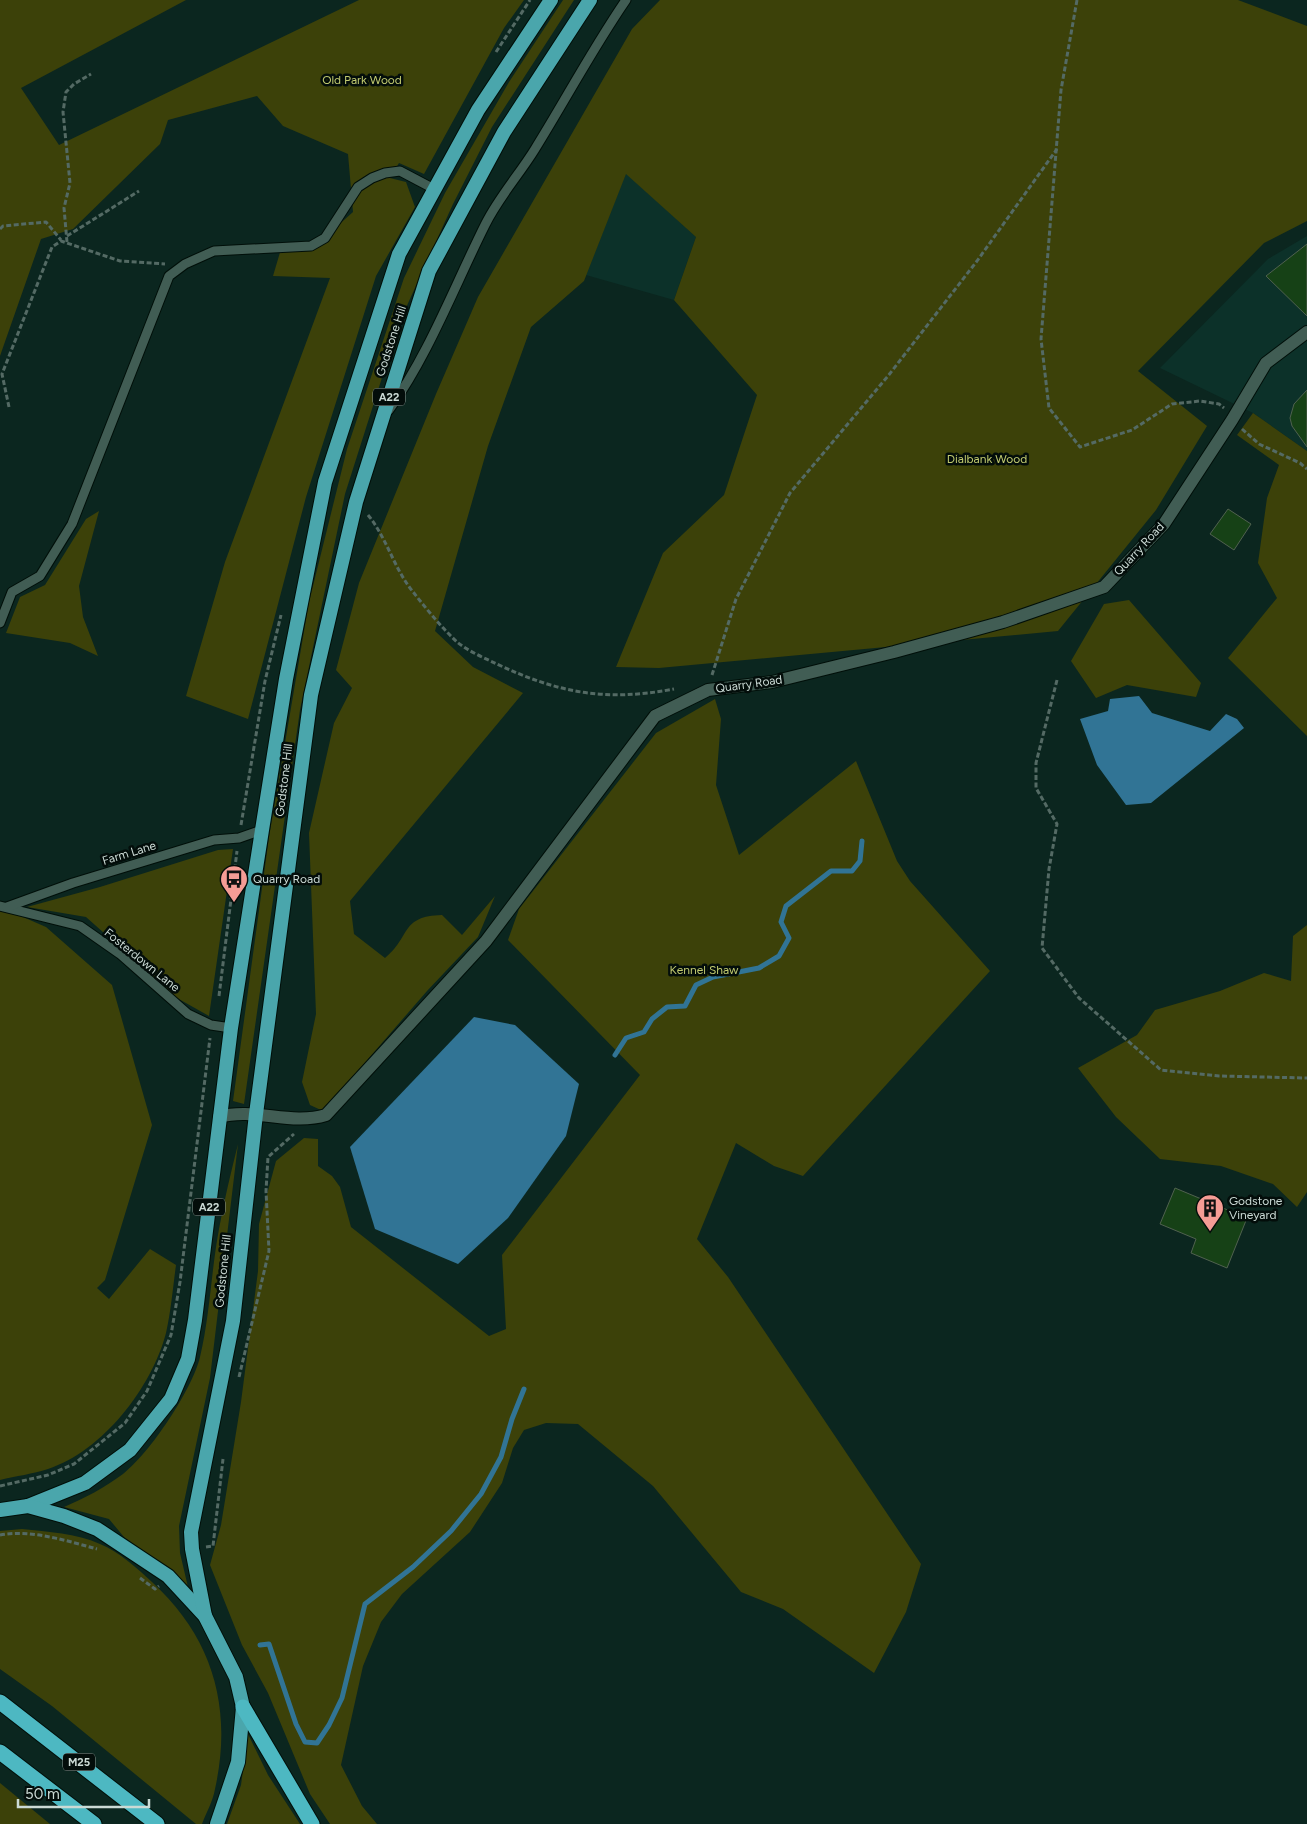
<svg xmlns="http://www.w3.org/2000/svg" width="1307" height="1824" font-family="Figtree,sans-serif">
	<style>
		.built { fill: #0c3129 }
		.green { fill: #3c4109 }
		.water { fill: #317495 }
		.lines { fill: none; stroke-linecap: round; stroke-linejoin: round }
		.stream { stroke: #317495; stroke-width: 5 }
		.building { fill: #164116; stroke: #50614f }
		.service-casing { stroke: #000f09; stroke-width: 11 }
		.minor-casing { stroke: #000f09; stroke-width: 14 }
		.trunk-casing { stroke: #000f09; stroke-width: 16 }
		.motorway-casing { stroke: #000f09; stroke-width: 17 }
		.path { stroke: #546a64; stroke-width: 3; stroke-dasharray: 5 2.5; stroke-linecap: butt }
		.service { stroke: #415d54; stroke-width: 9 }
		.minor { stroke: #415d54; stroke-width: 12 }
		.trunk { stroke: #4aa6ac; stroke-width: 14 }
		.motorway { stroke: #4db8c2; stroke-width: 15 }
		.labels { text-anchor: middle; stroke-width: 5; stroke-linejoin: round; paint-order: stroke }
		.shield { fill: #030d0a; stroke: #8f9c98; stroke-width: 1 }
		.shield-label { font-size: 11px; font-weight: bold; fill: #cbdad5 }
		.park-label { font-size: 12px; fill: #c1ca70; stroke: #030d0a }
		.street-label { font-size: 12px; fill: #cbdad5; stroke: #030d0a }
		.poi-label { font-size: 12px; fill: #cbdad5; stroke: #030d0a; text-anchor: start }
	</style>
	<rect width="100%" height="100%" fill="#0b261f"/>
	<g class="built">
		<path d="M626 173 696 237 674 300 586 275Z"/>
		<path d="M1307 236V451L1253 413 1160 368 1268 259Z"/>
	</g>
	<g class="green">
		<path d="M0 0H186L21 88 59 145 359 0H524L504 28 424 174 399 163 390 178 406 182 415 207 376 276 306 497 248 719 186 696 225 562 330 278 273 276 281 249 315 244 325 237 353 212 348 154 283 126 257 96 168 120 160 144 73 229 41 239 0 356Z"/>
		<path d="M563 0H574L492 127 453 204 400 321 345 494 300 710 244 1104 233 1101 269 837 309 602 347 449 404 278 445 193 509 82Z"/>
		<path d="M660 0H1238L1307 26V221L1264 243 1138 371 1207 426 1156 510 1058 631 659 668 616 667 663 553 724 495 757 395 674 300 696 237 626 174 584 281 531 327 488 446 435 631 473 667 523 693 350 901 354 934 385 958C411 937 400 916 442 915L462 935 495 896 478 937 427 991 323 1111 310 1105 302 1082 316 1014 309 833 334 723 352 688 336 670 359 583 436 394 478 297 632 29Z"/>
		<path d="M1253 413 1307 451V736L1228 658 1277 598 1258 563 1267 498 1279 465 1237 435Z"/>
		<path d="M99 511 79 586 83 617 98 656 70 643 6 633 20 597 45 585 86 519Z"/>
		<path d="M1129 600 1201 683 1196 697 1127 685 1096 698 1071 661 1104 604Z"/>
		<path d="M715 699 721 719 716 785 739 855 856 761 897 861 910 881 990 971 803 1176 774 1166 736 1143 697 1239 728 1277 921 1564 906 1612 874 1673 783 1609 741 1592 653 1486 578 1424 546 1423 524 1430 513 1448 502 1483 470 1532 402 1594 381 1622 363 1666 341 1765 362 1806 377 1824H330L310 1794 268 1693 242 1645 210 1565 221 1525 241 1402 258 1271 259 1224 276 1161 304 1138 318 1139V1166L332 1176 340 1187 351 1227 489 1336 506 1329 502 1255 640 1075 508 940 519 909 656 733Z"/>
		<path d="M233 849 209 1016 177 998 86 917 27 907 100 887 218 850Z"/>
		<path d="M0 907 46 927 112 985 152 1125 105 1280 97 1288 109 1299 150 1249 176 1265C173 1287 171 1311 166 1333 152 1387 103 1451 48 1469 33 1474 16 1476 0 1480Z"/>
		<path d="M1307 925V1192L1297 1207 1273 1184 1221 1166 1160 1159 1116 1117 1078 1068 1137 1035 1155 1010 1220 991 1264 973 1291 981 1293 936Z"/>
		<path d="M238 1144 210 1378 179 1526 180 1553 188 1587 163 1565 124 1537 109 1519 64 1507C85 1498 104 1488 123 1474 150 1453 192 1390 200 1357 210 1315 211 1272 219 1229 224 1201 231 1172 238 1144Z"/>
		<path d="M22 1529C48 1532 76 1533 100 1544 119 1552 137 1568 152 1582 213 1638 233 1708 215 1789 213 1801 206 1813 202 1824H196L52 1706 0 1669V1531Z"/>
		<path d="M248 1734 268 1775 300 1824H227L241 1785Z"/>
		<path d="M0 1783 50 1824H0Z"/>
	</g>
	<g class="water">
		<path d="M1139 696 1152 713 1210 731 1226 714 1237 719 1244 728 1151 803 1126 805 1097 765 1080 719 1108 711 1110 699Z"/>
		<path d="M474 1017 515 1025 579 1084 566 1136 508 1218 458 1264 375 1229 350 1147Z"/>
	</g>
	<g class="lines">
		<g class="stream">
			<path d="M615 1055 626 1038 644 1032 652 1019 667 1007 685 1006 696 985 713 977 759 968 779 956 789 938 781 922 786 906 831 871H852L860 861 862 841"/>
			<path d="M260 1645 269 1644 296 1724 305 1742 317 1743 329 1725 342 1698 365 1604 413 1567 451 1531 481 1494 501 1457 512 1419 524 1389"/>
		</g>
	</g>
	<g class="building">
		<path d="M1307 244V316L1266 276Z"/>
		<path d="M1307 390V447L1292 426 1290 418 1294 404Z"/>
		<path d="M1228 509 1251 524 1234 550 1210 534Z"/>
		<path d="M1175 1188 1247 1218 1227 1268 1191 1253 1196 1239 1160 1224Z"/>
	</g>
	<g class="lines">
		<g class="service-casing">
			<g id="service">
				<path d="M389 410C429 354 454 287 485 225 498 198 519 175 535 149 566 99 593 48 626 0"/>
				<path d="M0 623 12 592 40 576 72 524 169 276 185 264 214 251 311 246 325 238 358 187 372 178 385 173 400 171 436 190"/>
				<path d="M0 906 80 926 120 954 188 1014 211 1025 231 1028"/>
				<path d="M7 907 73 883 214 840 239 838 262 830"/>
			</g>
		</g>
		<g class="minor-casing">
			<path id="minor" d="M219 1117C255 1107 290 1126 326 1115L486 941 655 716 708 690 772 682 894 652 1003 622 1104 587 1164 524 1232 420 1266 363 1307 332"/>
		</g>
		<g class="trunk-casing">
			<g id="trunk">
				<path d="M28 1506 85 1483 130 1450 171 1399 188 1359 195 1320 231 1028 262 830 286 679 325 482 399 254 478 110 551 0"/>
				<path d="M0 1510 28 1506 64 1516 97 1529 168 1576 205 1616 236 1677 243 1707 238 1762 217 1824"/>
				<path d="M205 1616 192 1549 191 1532 233 1321 256 1114 311 695 356 502 429 271 504 132 590 0"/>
			</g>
		</g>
		<g class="motorway-casing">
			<g id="motorway">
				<path d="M0 1702 157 1824"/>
				<path d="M243 1707 312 1824"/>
				<path d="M0 1752 94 1824"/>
			</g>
		</g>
		<g class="path">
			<path d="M1077 0 1061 90 1041 339 1049 408 1080 447 1132 430 1172 404 1200 401 1219 404 1224 408"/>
			<path d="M496 52 530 0"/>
			<path d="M0 229 3 226 46 222 61 240"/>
			<path d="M67 236 139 191"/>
			<path d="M67 242 64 208 70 183 63 112 66 92 74 84 91 74"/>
			<path d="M9 407 2 374 52 247 61 241 120 261 165 264"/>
			<path d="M1242 429 1259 444 1300 463 1307 469"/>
			<path d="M368 515C386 537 393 565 410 588 424 606 440 626 457 642 468 651 484 658 497 664 558 693 606 702 674 689"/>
			<path d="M712 675 736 599 790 493 888 376 977 261 1057 149"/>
			<path d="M1057 680 1036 763V788L1057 824 1049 869 1042 948 1079 998 1161 1070 1219 1076 1307 1078"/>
			<path d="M241 825 265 681 281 615"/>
			<path d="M219 996 237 851"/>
			<path d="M239 1377 269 1251 266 1191 268 1157 294 1134"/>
			<path d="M0 1486 48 1475 74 1464 125 1423 147 1391 171 1335 180 1282 210 1038"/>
			<path d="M0 1535C31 1529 67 1541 97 1549"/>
			<path d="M206 1547 213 1546 223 1459"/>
			<path d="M140 1578 155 1589 159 1586"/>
		</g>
		<use href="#service" class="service"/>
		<use href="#minor" class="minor"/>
		<use href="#trunk" class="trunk"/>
		<use href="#motorway" class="motorway"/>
	</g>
	<defs>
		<g id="bus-pin" transform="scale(1.4375)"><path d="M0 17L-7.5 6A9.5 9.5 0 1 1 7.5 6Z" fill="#f59c95" stroke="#030d0a"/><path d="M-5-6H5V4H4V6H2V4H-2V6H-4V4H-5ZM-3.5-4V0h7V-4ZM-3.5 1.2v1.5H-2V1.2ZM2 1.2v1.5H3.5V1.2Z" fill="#111"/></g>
		<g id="building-pin" transform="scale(1.4375)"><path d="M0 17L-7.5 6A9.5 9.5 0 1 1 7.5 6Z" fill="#f59c95" stroke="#030d0a"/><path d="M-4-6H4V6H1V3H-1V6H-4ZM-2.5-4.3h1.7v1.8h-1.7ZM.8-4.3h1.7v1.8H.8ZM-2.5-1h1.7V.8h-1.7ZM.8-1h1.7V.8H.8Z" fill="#111"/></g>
	</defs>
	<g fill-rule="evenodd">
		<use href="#bus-pin" x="234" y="879"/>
		<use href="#building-pin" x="1210" y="1208"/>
	</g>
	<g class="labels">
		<g class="shield">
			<rect x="373" y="388.5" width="32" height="17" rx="4"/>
			<rect x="193" y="1198.5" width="32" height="17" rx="4"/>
			<rect x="63" y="1753.5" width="32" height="17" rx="4"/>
		</g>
		<g class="shield-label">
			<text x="389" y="401">A22</text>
			<text x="209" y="1211">A22</text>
			<text x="79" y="1766">M25</text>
		</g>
		<g class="park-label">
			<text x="362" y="84">Old Park Wood</text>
			<text x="987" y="463">Dialbank Wood</text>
			<text x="704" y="974">Kennel Shaw</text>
		</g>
		<g class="street-label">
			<text transform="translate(391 341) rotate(-72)" y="4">Godstone Hill</text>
			<text transform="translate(1139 549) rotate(-47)" y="4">Quarry Road</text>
			<text transform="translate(749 684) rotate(-8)" y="4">Quarry Road</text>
			<text transform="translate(284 780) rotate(-83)" y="4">Godstone Hill</text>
			<text transform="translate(129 853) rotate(-17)" y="4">Farm Lane</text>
			<text transform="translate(142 960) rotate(39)" y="4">Fosterdown Lane</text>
			<text transform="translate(223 1271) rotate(-84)" y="4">Godstone Hill</text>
		</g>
		<g class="poi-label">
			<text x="253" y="883">Quarry Road</text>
			<text x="1229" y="1205">Godstone<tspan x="1229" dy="14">Vineyard</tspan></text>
		</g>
	</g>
	<path d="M18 1799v8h131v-8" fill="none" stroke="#cbdad5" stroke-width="2.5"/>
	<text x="25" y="1799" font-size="15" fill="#cbdad5" stroke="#030d0a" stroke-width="4" paint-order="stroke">50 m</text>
</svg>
